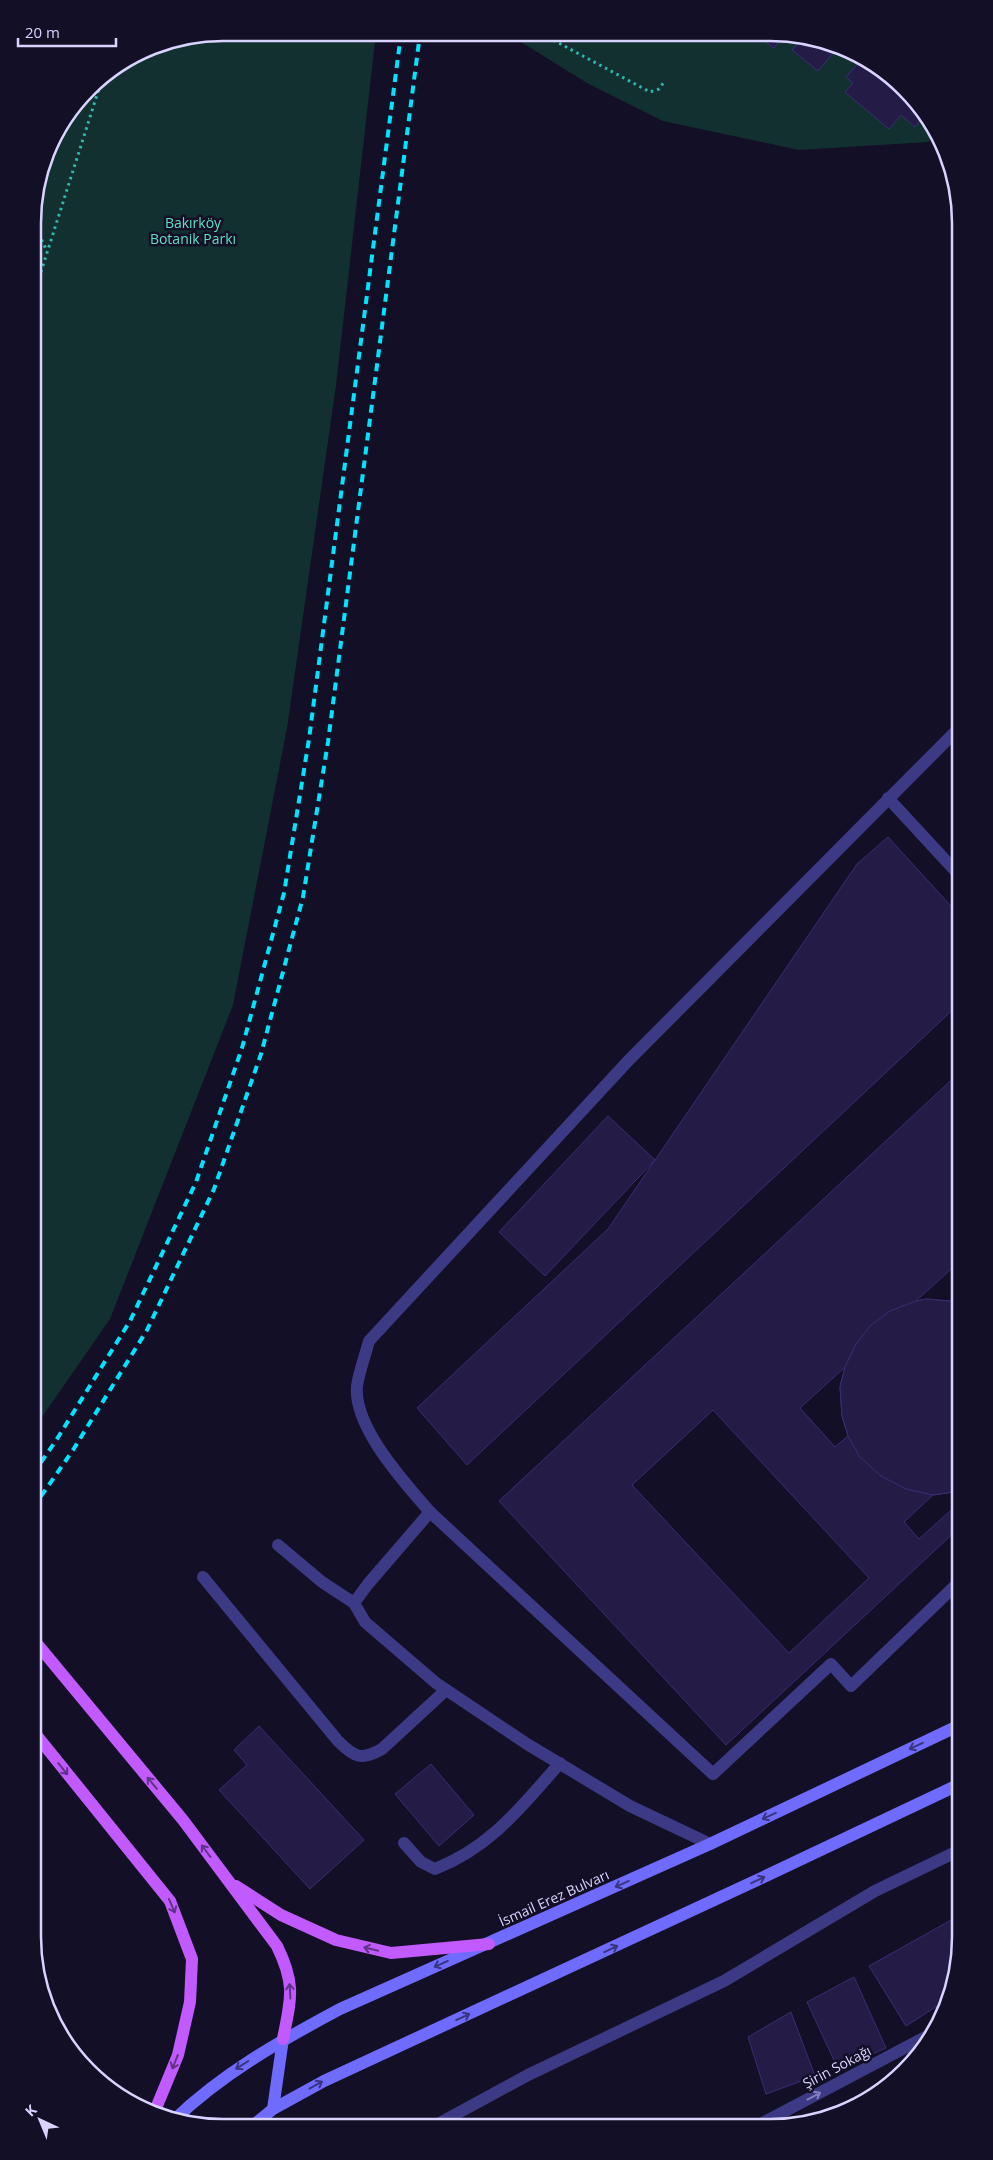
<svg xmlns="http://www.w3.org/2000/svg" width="993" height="2160" font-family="'Open Sans',sans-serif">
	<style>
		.green { fill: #12302f }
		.building { fill: #241b47; stroke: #3b2d73; fill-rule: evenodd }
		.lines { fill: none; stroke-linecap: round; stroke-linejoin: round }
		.path { stroke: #2fb8b0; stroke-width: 3; stroke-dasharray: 2.5 4; stroke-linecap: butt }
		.lane { stroke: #3d3a85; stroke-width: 12 }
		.street { stroke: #3d3a85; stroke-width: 12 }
		.secondary { stroke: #6f6bff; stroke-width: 12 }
		.primary { stroke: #c25bff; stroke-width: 12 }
		.rail { stroke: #00e5ff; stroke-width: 4; stroke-dasharray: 8 6; stroke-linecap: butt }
		.oneway { stroke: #38347d }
		.oneway2 { stroke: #623188 }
		.oneway3 { stroke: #837fbc }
		.labels { text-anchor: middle; stroke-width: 5; stroke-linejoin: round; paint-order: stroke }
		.park-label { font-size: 14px; fill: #5fe0c0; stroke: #130f26 }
		.street-label { font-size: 14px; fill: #d9d4ff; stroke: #130f26 }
		.rim { fill: none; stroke: #d9d4ff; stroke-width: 2.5 }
	</style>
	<rect width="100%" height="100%" fill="#130f26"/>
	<g class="green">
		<path d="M223 33H376L336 385 287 728 233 1005 110 1319 33 1430V211L52 139 97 80 151 47Z"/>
		<path d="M508 34 807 36 854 52 896 80 935 128 937 134 928 142 799 150 663 121 587 83Z"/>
	</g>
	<g class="building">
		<path d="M757 36H783L774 48Z"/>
		<path d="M804 36 838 47 818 71 792 50Z"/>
		<path d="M862 59 912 100 924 115 915 127 901 115 889 129 845 92 853 83 846 77Z"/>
		<path d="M888 837 960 916V1003L467 1465 417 1408 608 1229 857 864Z"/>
		<path d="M960 1072V1261L916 1301 927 1299 960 1302V1491L933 1495 904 1522 919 1539 960 1502V1527L726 1745 499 1501ZM845 1367 840 1387 842 1416 848 1436 835 1447 800 1408ZM713 1410 869 1578 789 1653 632 1485Z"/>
		<path d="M608 1116 655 1160 545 1276 499 1232Z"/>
		<path d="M927 1299 960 1302V1491L933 1495 906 1489 881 1476 860 1457 848 1436 842 1416 840 1387 845 1367 856 1344 871 1325 890 1311 916 1301Z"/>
		<path d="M259 1726 364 1840 310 1889 219 1790 247 1765 234 1750Z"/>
		<path d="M431 1764 474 1815 439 1846 395 1794Z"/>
		<path d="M960 1915V1949L948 1999 906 2026 869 1966Z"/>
		<path d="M854 1977 886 2048 838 2069 807 2002Z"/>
		<path d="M791 2012 815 2076 766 2094 748 2037Z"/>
	</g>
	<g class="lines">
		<g class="path">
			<path d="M542 34 650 92 659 89 664 82"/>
			<path d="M33 222 47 251"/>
			<path d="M33 297 103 76"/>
		</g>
		<g class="lane">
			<path d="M888 798 960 876"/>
			<path d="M430 1512 713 1774 831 1664 851 1686 960 1581"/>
			<path d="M278 1545 322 1582 354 1603"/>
			<path d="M203 1577 338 1741C354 1757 361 1761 382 1749L446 1690"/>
			<path d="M404 1843 421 1862 435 1869C491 1847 521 1807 560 1763"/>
			<path d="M710 1844 630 1806 527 1744 436 1683 365 1622 354 1603 368 1584 430 1512C405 1483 353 1427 357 1386 359 1372 365 1356 369 1341L628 1061 960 727"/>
			<path d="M436 2125 528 2075 724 1981 875 1891 960 1850"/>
		</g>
		<path class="street" d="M755 2127 933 2033"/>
		<g class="secondary">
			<path d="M273 2109 283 2039"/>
			<path d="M174 2120C223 2073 280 2041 340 2009L710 1844 960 1725"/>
			<path d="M255 2124 273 2109 324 2081 753 1882 960 1784"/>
		</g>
		<g class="primary">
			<path d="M33 1639 183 1820 277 1946C296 1985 291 1998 283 2039"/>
			<path d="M33 1731 170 1901 192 1959 190 2002 178 2055 154 2113"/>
			<path d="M236 1886 281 1915 336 1940 391 1953 489 1944"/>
		</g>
		<g class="rail">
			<path d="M33 1474 57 1439 130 1321 196 1182 242 1048 284 893 309 739 401 34"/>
			<path d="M33 1508 73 1450 147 1330 214 1189 261 1054 303 897 328 742 420 34"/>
		</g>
	</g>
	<defs><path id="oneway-shaft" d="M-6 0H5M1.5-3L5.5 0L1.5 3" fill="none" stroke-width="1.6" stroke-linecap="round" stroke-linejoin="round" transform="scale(1.25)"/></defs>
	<g class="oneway">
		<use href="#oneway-shaft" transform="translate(916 1746) rotate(155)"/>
		<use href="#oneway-shaft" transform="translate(769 1816) rotate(155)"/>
		<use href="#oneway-shaft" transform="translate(758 1880) rotate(-25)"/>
		<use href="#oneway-shaft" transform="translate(622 1884) rotate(156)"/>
		<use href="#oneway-shaft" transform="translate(611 1949) rotate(-25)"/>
		<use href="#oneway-shaft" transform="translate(441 1964) rotate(156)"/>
		<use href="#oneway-shaft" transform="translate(463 2017) rotate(-25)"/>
		<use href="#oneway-shaft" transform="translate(242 2065) rotate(148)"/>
		<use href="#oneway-shaft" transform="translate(316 2085) rotate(-29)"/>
	</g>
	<g class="oneway2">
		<use href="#oneway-shaft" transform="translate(63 1769) rotate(51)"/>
		<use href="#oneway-shaft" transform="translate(152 1783) rotate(-130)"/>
		<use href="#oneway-shaft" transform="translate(206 1851) rotate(-127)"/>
		<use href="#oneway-shaft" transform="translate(172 1906) rotate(66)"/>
		<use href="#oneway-shaft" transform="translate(371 1949) rotate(-167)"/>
		<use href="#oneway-shaft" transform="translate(290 1991) rotate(-93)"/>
		<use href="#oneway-shaft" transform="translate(175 2062) rotate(112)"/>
	</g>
	<use class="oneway3" href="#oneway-shaft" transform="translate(814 2096) rotate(-28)"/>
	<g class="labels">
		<g class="park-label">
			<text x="193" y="228">Bakırköy<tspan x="193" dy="16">Botanik Parkı</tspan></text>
		</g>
		<g class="street-label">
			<text transform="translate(554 1898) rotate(-24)" y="5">İsmail Erez Bulvarı</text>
			<text transform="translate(837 2067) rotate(-28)" y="5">Şirin Sokağı</text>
		</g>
	</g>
	<path d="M0 0H993V2160H0ZM223 41H770A182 182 0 0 1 952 223V1937A182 182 0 0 1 770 2119H223A182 182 0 0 1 41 1937V223A182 182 0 0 1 223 41Z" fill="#130f26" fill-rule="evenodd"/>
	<path class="rim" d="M223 41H770A182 182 0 0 1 952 223V1937A182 182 0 0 1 770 2119H223A182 182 0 0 1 41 1937V223A182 182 0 0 1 223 41Z"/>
	<g transform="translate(40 2120) rotate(316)" stroke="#130f26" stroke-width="4" paint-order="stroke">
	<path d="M0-4L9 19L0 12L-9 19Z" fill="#d9d4ff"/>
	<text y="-8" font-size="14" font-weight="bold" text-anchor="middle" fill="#d9d4ff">K</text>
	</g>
	<path d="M18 38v8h98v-8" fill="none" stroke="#d9d4ff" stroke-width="2.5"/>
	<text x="25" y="38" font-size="15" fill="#d9d4ff" stroke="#130f26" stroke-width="4" paint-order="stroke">20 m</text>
</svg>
